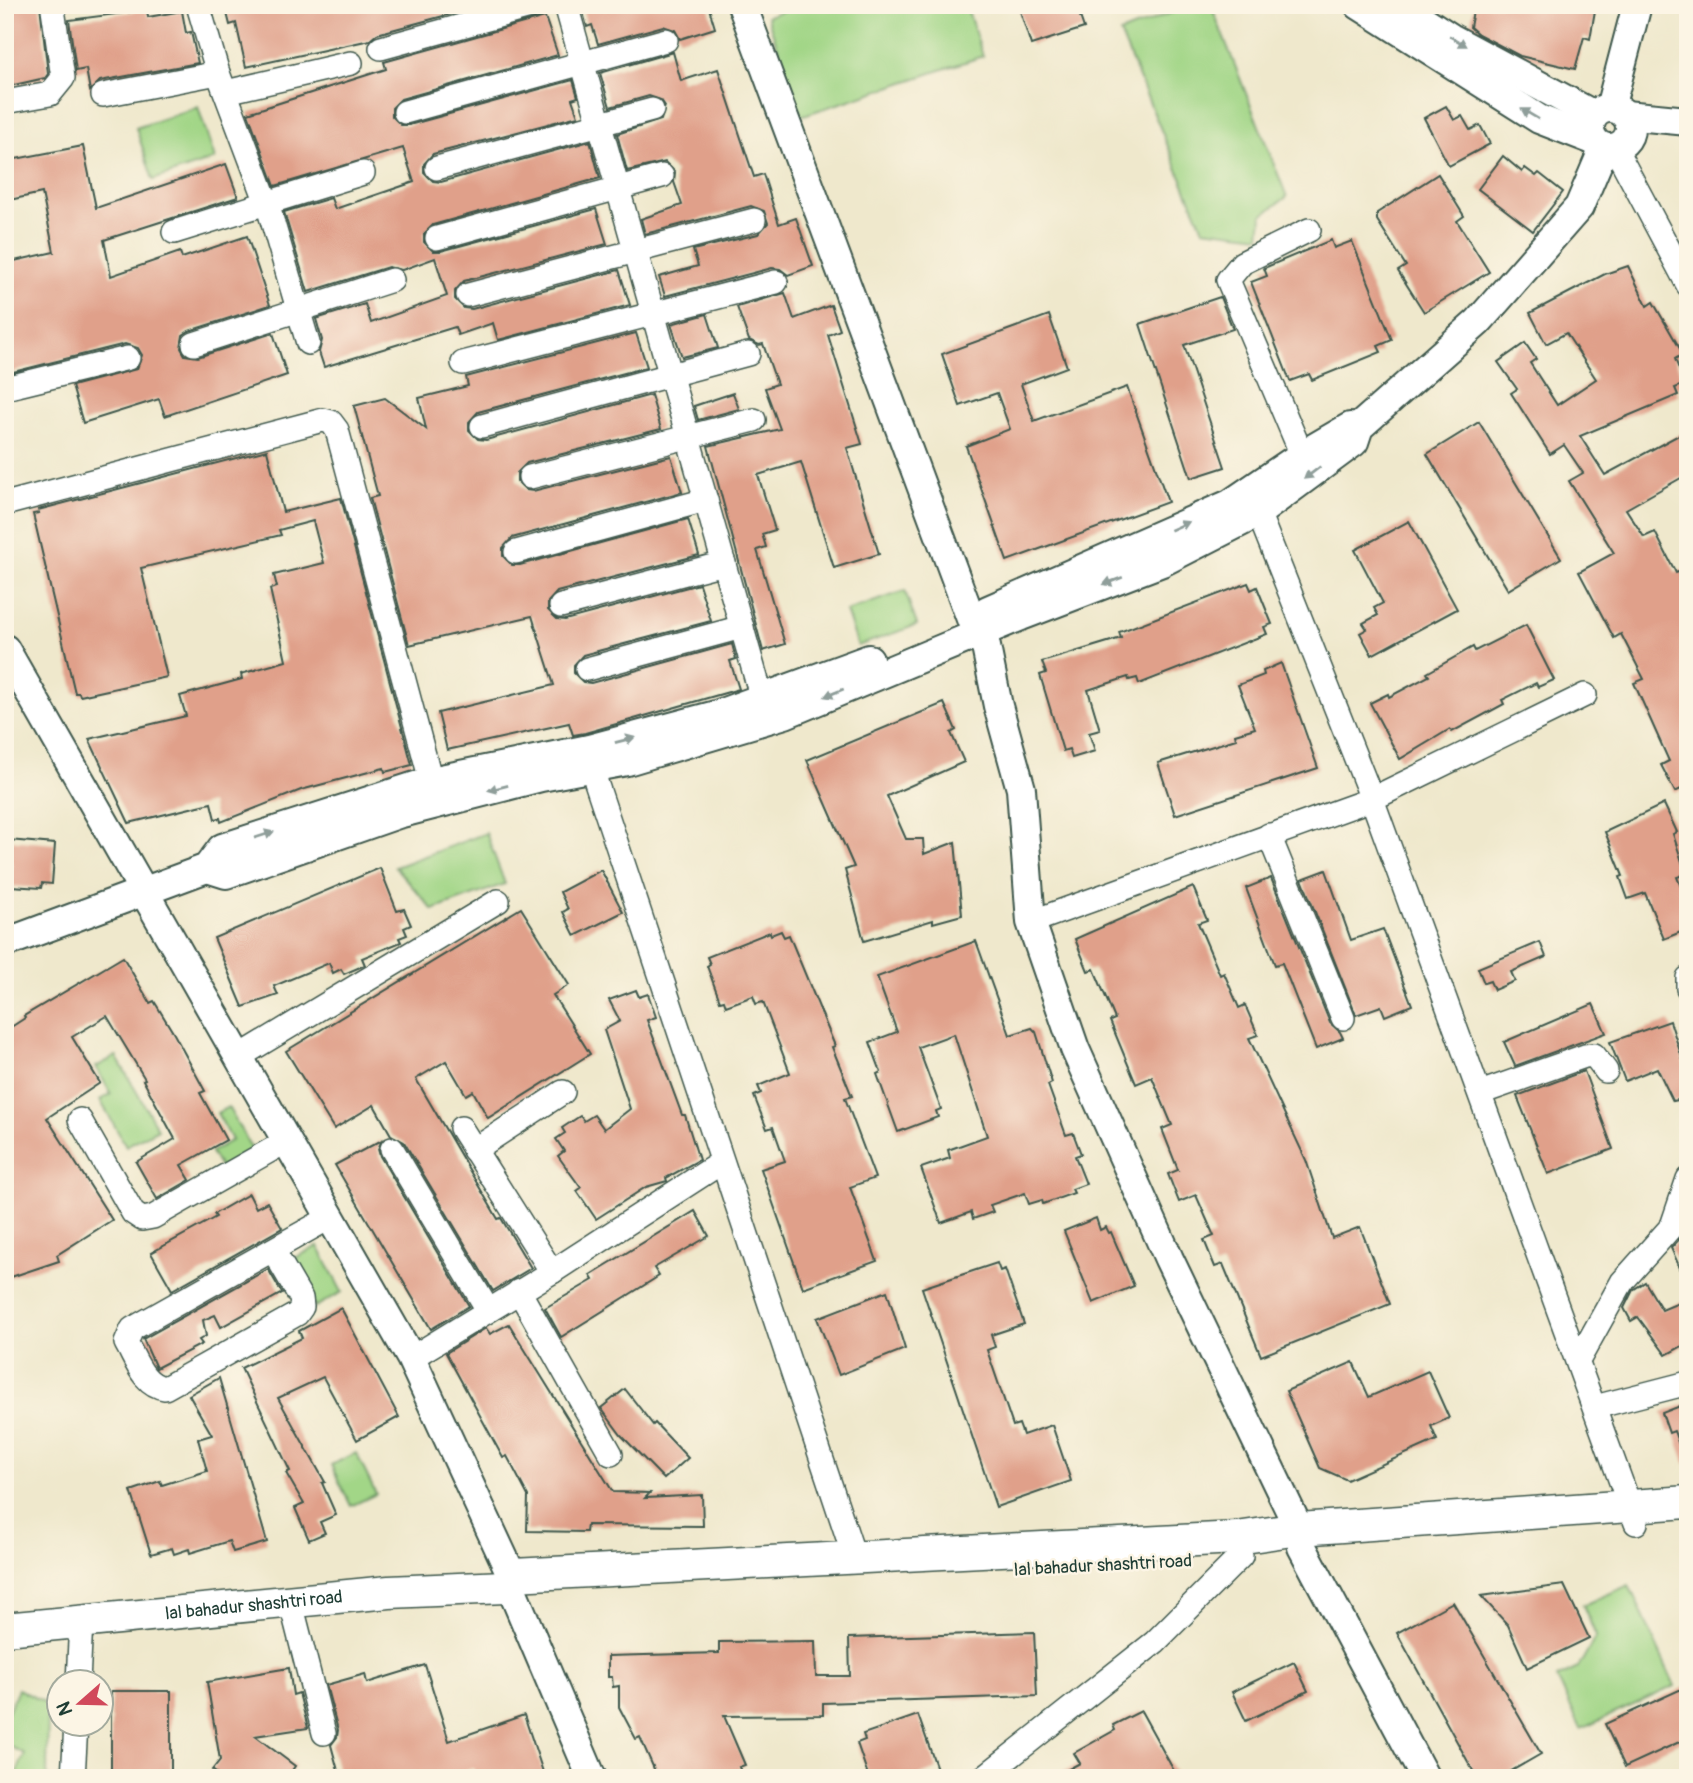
<svg xmlns="http://www.w3.org/2000/svg" width="1693" height="1783" font-family="Pangolin,sans-serif">
	<style>
		.green { fill: #a2d687; stroke: #608a5e; stroke-width: 2 }
		.building { fill: #e0a08a }
		.lines { fill: none; stroke-linecap: round; stroke-linejoin: round }
		.minor-casing { stroke: #3e574b; stroke-width: 26 }
		.tertiary-casing { stroke: #3e574b; stroke-width: 32 }
		.secondary-casing { stroke: #3e574b; stroke-width: 35 }
		.minor { stroke: #fff; stroke-width: 23 }
		.tertiary { stroke: #fff; stroke-width: 28 }
		.secondary { stroke: #fff; stroke-width: 32 }
		.oneway { fill: #8f9e9a }
		.labels { text-anchor: middle; stroke-width: 5; stroke-linejoin: round; paint-order: stroke }
		.street-label { font-size: 18px; fill: #1f3d34; stroke: #fcf5e5 }
	</style>
	<rect width="100%" height="100%" fill="#fcf5e5"/>
	<filter id="ink" filterUnits="userSpaceOnUse"><feTurbulence type="fractalNoise" baseFrequency=".0143" numOctaves="2"/><feDisplacementMap in="SourceGraphic" scale="14" xChannelSelector="R" yChannelSelector="G"/><feConvolveMatrix kernelMatrix="1 2 1 2 8 2 1 2 1" color-interpolation-filters="sRGB"/></filter>
	<filter id="wash" filterUnits="userSpaceOnUse"><feTurbulence type="fractalNoise" baseFrequency=".00686" numOctaves="4" result="noise"/><feDisplacementMap in="SourceGraphic" scale="28" xChannelSelector="R" yChannelSelector="G"/><feGaussianBlur stdDeviation="1.57" result="paint"/><feColorMatrix in="noise" values="0 0 0 0 0 0 0 0 0 0 0 0 0 0 0 0 0 1.4 0 .05"/><feComposite in="paint" operator="in"/></filter>
	<g filter="url(#wash)">
		<rect width="100%" height="100%" fill="#efe8cc"/>
		<g class="green">
			<path d="M799 5H966L983 56 801 116 767 16Z"/>
			<path d="M1191 5H1211L1287 197 1262 215 1260 236 1203 229 1120 33Z"/>
			<path d="M198 107 215 159 153 180 136 128Z"/>
			<path d="M905 591 917 625 858 646 846 611Z"/>
			<path d="M486 833 505 884 433 910 395 867Z"/>
			<path d="M116 1056 158 1129 126 1146 100 1100 111 1094 96 1067Z"/>
			<path d="M228 1107 254 1153 222 1171 211 1152 232 1140 217 1113Z"/>
			<path d="M318 1246 342 1292 315 1307 291 1260Z"/>
			<path d="M356 1453 376 1494 351 1506 331 1465Z"/>
			<path d="M1629 1585 1675 1686 1581 1729 1557 1678 1578 1668 1596 1636 1583 1605Z"/>
			<path d="M18 1689 48 1704 47 1778H14L25 1754 5 1744V1718Z"/>
		</g>
		<g id="blocks">
			<g class="building">
				<path d="M5 5H40L48 74 45 78 5 87Z"/>
				<path d="M225 5H484L377 34 370 40 246 67 236 23 230 25Z"/>
				<path d="M581 5H708L715 28 680 39 675 30 663 26 598 44 592 25 587 27Z"/>
				<path d="M1018 5H1076L1084 28 1031 45Z"/>
				<path d="M1474 5H1596L1590 39 1584 37 1575 69 1520 56 1478 34 1470 27Z"/>
				<path d="M147 10 148 17 182 11 186 33 191 32 198 63 100 81 90 91 86 69 76 71 69 20Z"/>
				<path d="M545 17 558 55 401 99 392 108V116L401 125H409L573 80 578 97 572 99 578 116 433 154 424 164V172L433 181 441 182 590 141 600 178 433 225 424 234V242L433 251H441L596 209 607 244 464 281 455 291V299L464 308 472 309 619 270 630 305 498 340 493 323 458 335 455 327 324 367 319 352 322 340 316 319 365 304 371 323 447 296 435 258 402 270 388 267 308 292 284 212 331 198 335 209 414 182 403 148 275 186 248 113 386 69 384 62Z"/>
				<path d="M673 52 681 81 718 69 754 177 763 174 779 224 796 218 813 266 788 275 780 269 772 268 665 296 659 277 698 266 693 250 758 234 768 223 764 211 751 206 645 234 641 219 682 205 674 182 675 172 665 162 627 171 617 134 661 120 665 106 661 100 649 96 610 107 600 73Z"/>
				<path d="M1446 106 1454 120 1462 116 1470 130 1480 125 1490 144 1449 166 1424 118Z"/>
				<path d="M83 146 96 208 226 164 238 197 104 240 111 276 180 252 182 258 247 236 270 305 189 331 183 335 181 348 185 355 198 357 273 333 287 375 165 416 159 399 83 423 72 386 137 369 142 355 138 348 125 344 5 374V263L54 252 42 193 5 201V161Z"/>
				<path d="M1503 156 1522 172 1525 168 1536 176 1539 173 1563 192 1533 231 1478 189Z"/>
				<path d="M1438 174 1464 216 1457 221 1489 272 1424 312 1398 271 1406 266 1377 220V213Z"/>
				<path d="M1331 240 1334 248 1352 241 1392 340 1378 346 1381 352 1312 380 1309 374 1290 381 1251 282 1267 276 1264 268Z"/>
				<path d="M1628 266 1647 306 1653 302 1683 354 1675 359 1685 384 1675 388 1678 395 1580 436 1605 475 1688 430V474L1626 509 1644 537 1655 532 1676 573 1688 568V798L1683 788 1675 792 1661 765 1669 761 1634 683 1644 679 1621 634 1614 638 1579 572 1614 553 1569 481 1583 473 1564 445 1550 454 1511 393 1517 389 1498 362 1525 343 1536 359 1530 363 1557 405 1596 379 1566 333 1546 344 1530 313 1605 274Z"/>
				<path d="M785 293 794 319 831 305 840 330 828 335 862 444 847 448 879 554 834 568 801 462 758 475 775 530 762 534 766 547 757 550 785 644 763 651 708 446 780 429 765 388 777 384 763 344 759 345 749 340 737 307Z"/>
				<path d="M1220 297 1233 329 1184 345 1225 467 1191 478 1140 324Z"/>
				<path d="M707 314 718 348 682 357 671 324Z"/>
				<path d="M1049 315 1067 367 1021 384 1034 421 1127 387 1168 502 1007 561 966 446 1010 429 997 393 960 406 942 354Z"/>
				<path d="M636 333 647 367 478 412 469 422V430L478 439 486 440 651 395 661 429 527 463 517 473V481L526 490 533 491 671 456 682 492 512 538 503 548V556L512 565H520L688 519 699 555 557 592 548 602V610L557 619 565 620 699 584 711 621 583 655 574 665V673L583 682 591 683 732 644 736 659 730 661 739 689 585 733 573 735 569 723 447 750 438 713 554 685 532 616 409 645 370 498 378 496 354 406 385 398 426 429 419 398 468 386 466 377Z"/>
				<path d="M733 393 739 409 698 420 694 406Z"/>
				<path d="M1479 422 1561 558 1508 590 1427 454Z"/>
				<path d="M267 450 283 512 341 498 412 765 385 772 384 768 380 769 301 790 221 822 220 818 215 819 211 803 129 823 89 739 186 716 180 696 242 679 241 674 286 661 270 589 277 587 274 575 324 563 313 521 279 530 281 535 141 568 167 677 80 696 79 693H75L33 514 39 513 38 510Z"/>
				<path d="M1409 521 1457 609 1372 655 1360 633 1367 629 1363 623 1378 615 1374 608 1383 603 1355 550Z"/>
				<path d="M1248 583 1251 590 1257 587 1272 624 1264 627 1267 634 1139 684 1137 678 1129 680 1128 677 1088 690 1100 730 1089 733 1095 751 1072 758 1069 749 1063 751 1040 675 1046 673 1042 662 1121 638 1119 632Z"/>
				<path d="M1526 625 1554 680 1538 687 1536 683 1502 700 1504 704 1452 732 1450 729 1400 759 1370 703 1388 694 1389 697 1429 676 1427 673 1473 647 1475 651Z"/>
				<path d="M1281 663 1318 768 1175 815 1158 763 1236 739 1235 734 1255 728 1238 685 1264 675 1263 671Z"/>
				<path d="M944 703 956 730 951 733 964 762 887 796 906 839H923L924 854 955 842 962 915 933 923V920L864 941 845 870 854 867 807 760Z"/>
				<path d="M1664 804 1677 832 1673 834 1686 874 1677 877 1688 904V929L1664 939 1645 893 1628 899 1620 877 1623 876 1605 832Z"/>
				<path d="M8 840 55 844 52 884 42 883 41 888 11 886 12 863 6 862Z"/>
				<path d="M380 868 397 911 404 909 411 925 404 928 407 935 399 938 401 942 362 958 365 965 344 974 341 969 333 973 329 963 274 986 278 995 243 1007 214 938Z"/>
				<path d="M601 870 623 912 575 936 563 912 568 909 560 892Z"/>
				<path d="M1326 870 1351 940 1383 929 1412 1005 1385 1016 1381 1006 1356 1015 1302 879Z"/>
				<path d="M1271 878 1330 1023 1340 1032 1343 1038 1316 1049 1282 963 1275 965 1246 888Z"/>
				<path d="M1193 887 1207 920 1198 923 1220 975 1224 973 1239 1008 1245 1005 1258 1035 1249 1038 1306 1160 1332 1238 1360 1227 1390 1304 1261 1356 1223 1264 1215 1267 1204 1240 1214 1236 1196 1195 1179 1202 1168 1174 1178 1170 1162 1129 1172 1125 1152 1077 1136 1084 1110 1021 1115 1019 1094 969 1088 971 1075 939Z"/>
				<path d="M521 908 569 985 553 995 590 1054 488 1118 473 1091 466 1095 446 1061 416 1079 498 1219 501 1218 531 1268 493 1291 404 1142 391 1135 374 1105 334 1129 286 1051Z"/>
				<path d="M781 931 784 937 789 935 835 1046 832 1047 852 1096 845 1098 875 1178 850 1187 877 1261 803 1288 761 1169 785 1161 773 1127 767 1129 754 1096 761 1093 758 1086 790 1073 763 1002 756 1004 753 996 726 1006 724 1000 720 1001 707 966 710 964 707 957 770 932 771 935Z"/>
				<path d="M976 941 1010 1035 1032 1028 1036 1032 1052 1083 1048 1085 1066 1135 1073 1133 1081 1154 1075 1156 1086 1184 1072 1189 1074 1193 1043 1204 1042 1200 1029 1204 1025 1193 990 1205 993 1212 973 1219 971 1212 941 1223 921 1168 950 1158 948 1150 987 1136 954 1034 918 1047 941 1109 936 1111 938 1117 898 1132 877 1074 881 1072 870 1042 897 1032 877 977Z"/>
				<path d="M1540 942 1546 957 1511 972 1515 981 1494 990 1490 981 1484 983 1478 968Z"/>
				<path d="M123 957 150 1003 154 1001 174 1034 205 1091 200 1093 226 1140 181 1165 190 1180 157 1199 136 1162 175 1139 143 1080 145 1079 107 1016 72 1037 100 1083 47 1118 112 1220 57 1255 59 1261 5 1279V1031L25 1018 24 1016Z"/>
				<path d="M636 990 639 997 648 994 656 1017 647 1020 682 1115H685L699 1160 666 1178 667 1181 646 1187 596 1219 577 1191 581 1188 558 1156 564 1151 556 1139 565 1133 562 1128 580 1116 584 1121 594 1115 604 1129 630 1109 604 1030 620 1021 609 1000Z"/>
				<path d="M1593 1004 1606 1033 1515 1066 1504 1042Z"/>
				<path d="M1670 1021 1688 1076V1098L1673 1101 1657 1068 1625 1081 1610 1042Z"/>
				<path d="M1584 1071 1613 1149 1548 1174 1517 1096Z"/>
				<path d="M382 1140 378 1149 380 1156 469 1306 431 1329 335 1165Z"/>
				<path d="M249 1194 256 1208 267 1202 282 1228 172 1290 151 1253 216 1217 214 1214Z"/>
				<path d="M695 1211 709 1236 654 1268 659 1276 561 1337 545 1308 593 1280 590 1275Z"/>
				<path d="M1096 1218 1100 1230 1106 1227 1109 1233 1111 1232 1134 1286 1093 1303 1064 1231Z"/>
				<path d="M1688 1230V1286L1671 1248Z"/>
				<path d="M997 1263 1000 1271 1005 1269 1024 1324 991 1335 995 1347 987 1350 1013 1426 1019 1424 1023 1435 1052 1425 1071 1481 996 1507 922 1288Z"/>
				<path d="M268 1269 282 1293 221 1327 215 1315 203 1320 206 1336 199 1340 202 1344 156 1368 143 1339Z"/>
				<path d="M1645 1282 1662 1310 1688 1299V1343L1666 1355 1638 1317 1631 1321 1624 1308 1633 1290Z"/>
				<path d="M887 1291 905 1349 839 1375 817 1318Z"/>
				<path d="M341 1308 399 1417 357 1440 323 1377 278 1398 325 1482 322 1483 336 1515 320 1522 325 1533 309 1540 295 1508 304 1504 286 1473 290 1471 241 1368 302 1338 299 1331Z"/>
				<path d="M509 1324 613 1492 650 1493 645 1498 702 1495 703 1526 587 1525 586 1532 527 1531 528 1496 507 1456 503 1458 446 1353 486 1328 490 1334Z"/>
				<path d="M1353 1362 1369 1397 1428 1371 1449 1418 1431 1426 1437 1440 1347 1480 1320 1468 1286 1391Z"/>
				<path d="M219 1378 267 1542 233 1552 229 1541 190 1553 189 1549 174 1554 172 1548 151 1554 131 1491 160 1481 162 1485 207 1471 198 1439 212 1435 189 1395Z"/>
				<path d="M625 1389 653 1425 655 1423 688 1458 664 1479 621 1435 601 1408Z"/>
				<path d="M1688 1403V1464H1686L1674 1431 1669 1433 1662 1413Z"/>
				<path d="M1564 1585 1589 1638 1527 1668 1508 1625 1481 1596Z"/>
				<path d="M1453 1602 1541 1754 1499 1778H1477L1397 1633Z"/>
				<path d="M1034 1632 1037 1696 823 1703V1715L724 1716 745 1765 739 1767 744 1778H658L640 1737 636 1739 619 1707V1686L613 1687 612 1677H608V1656L719 1653V1642L815 1641 816 1676H850L849 1638Z"/>
				<path d="M1294 1662 1308 1691 1246 1721 1232 1692Z"/>
				<path d="M425 1665 449 1741 524 1715 544 1775 535 1778H477L473 1768 447 1778H340L331 1745 337 1737 338 1730 326 1685 365 1674 367 1683Z"/>
				<path d="M289 1668 293 1695 299 1693 308 1728 255 1736 295 1766 287 1778H223L212 1770 220 1760 207 1682Z"/>
				<path d="M1688 1686V1738L1625 1767 1605 1724Z"/>
				<rect x="111" y="1691" width="60" height="87"/>
				<path d="M1141 1711 1178 1778H1052L1080 1763 1074 1753 1115 1730 1113 1725Z"/>
				<path d="M918 1715 937 1769 913 1778H869L857 1743 865 1740 863 1734Z"/>
			</g>
		</g>
	</g>
	<g filter="url(#ink)">
		<use href="#blocks" fill-opacity="0" stroke="#3e574b" stroke-width="2"/>
		<g class="lines">
			<g class="minor-casing">
				<g id="minor">
					<path d="M566 5 762 699"/>
					<path d="M381 48 538 5"/>
					<path d="M218 73 267 203 308 343"/>
					<path d="M226 92 351 63"/>
					<path d="M103 95 218 73 198 5"/>
					<path d="M5 102 50 94 63 78 53 9"/>
					<path d="M405 112 666 40"/>
					<path d="M1615 148 1688 285"/>
					<path d="M437 168 652 110"/>
					<path d="M174 232 363 173"/>
					<path d="M437 238 662 176"/>
					<path d="M468 295 754 220"/>
					<path d="M194 344 392 280"/>
					<path d="M463 363 776 282"/>
					<path d="M5 388 128 358"/>
					<path d="M482 426 748 354"/>
					<path d="M1302 455 1228 280 1242 263 1309 230"/>
					<path d="M530 477 754 420"/>
					<path d="M1252 497 1372 799 1636 1523"/>
					<path d="M5 504 323 420 331 422 337 430 431 781"/>
					<path d="M516 552 706 500"/>
					<path d="M561 606 724 563"/>
					<path d="M587 669 742 627"/>
					<path d="M590 751 596 767V782L855 1559"/>
					<path d="M1269 835 1343 1018"/>
					<path d="M1031 922 1372 799 1585 695"/>
					<path d="M1688 978V988"/>
					<path d="M237 1058 498 901"/>
					<path d="M1480 1093 1585 1056 1594 1055 1606 1071"/>
					<path d="M80 1120 133 1213 142 1219 153 1217 285 1142"/>
					<path d="M461 1128 552 1272"/>
					<path d="M392 1149 488 1310"/>
					<path d="M474 1150 563 1092"/>
					<path d="M273 1250 301 1298 302 1307 297 1314 165 1388C143 1385 136 1360 126 1343L132 1329 329 1218"/>
					<path d="M519 1291 611 1454"/>
					<path d="M411 1358 552 1272 722 1162"/>
					<path d="M1578 1361 1622 1282 1672 1226 1688 1179"/>
					<path d="M1595 1407 1688 1383"/>
					<path d="M291 1603 324 1733"/>
					<path d="M78 1682 81 1621"/>
					<path d="M73 1778 76 1724"/>
					<path d="M983 1778 1155 1642 1241 1556"/>
				</g>
			</g>
			<g class="tertiary-casing">
				<g id="tertiary">
					<path d="M742 5 977 635"/>
					<path d="M1359 5 1539 119 1593 140"/>
					<path d="M1400 5 1451 38 1594 115"/>
					<circle cx="1610" cy="128" r="20"/>
					<path d="M1610 108 1637 5"/>
					<path d="M1625 115 1688 121"/>
					<path d="M988 610 1230 504 1302 455 1350 427"/>
					<path d="M983 632 998 706 1021 789 1031 922 1075 1049 1169 1259 1299 1529 1302 1547 1425 1778"/>
					<path d="M5 649 411 1358 511 1574"/>
					<path d="M207 868 226 874 398 814 541 777 627 761 785 714 1021 616 1162 562 1258 513 1354 442 1359 427 1478 322 1579 207 1604 148"/>
					<path d="M5 943 207 868 222 848 431 781 589 749 716 715 869 659"/>
					<path d="M512 1590 592 1778"/>
				</g>
			</g>
			<g class="secondary-casing">
				<g id="secondary">
					<path d="M513 1575 1237 1538 1299 1529 1688 1502"/>
					<path id="s1" d="M5 1629 389 1592 505 1587"/>
				</g>
			</g>
			<use href="#minor" class="minor"/>
			<use href="#tertiary" class="tertiary"/>
			<use href="#secondary" class="secondary"/>
		</g>
		<defs><path id="oneway-solid" d="M-6-.8H1V-3.2L6.5 0L1 3.2V.8H-6Z" transform="scale(1.75)"/></defs>
		<g class="oneway">
			<use href="#oneway-solid" transform="translate(1458 41) rotate(30)"/>
			<use href="#oneway-solid" transform="translate(1530 114) rotate(-149)"/>
			<use href="#oneway-solid" transform="translate(1312 473) rotate(143)"/>
			<use href="#oneway-solid" transform="translate(1180 526) rotate(-24)"/>
			<use href="#oneway-solid" transform="translate(1113 581) rotate(159)"/>
			<use href="#oneway-solid" transform="translate(834 693) rotate(158)"/>
			<use href="#oneway-solid" transform="translate(625 740) rotate(-15)"/>
			<use href="#oneway-solid" transform="translate(498 788) rotate(166)"/>
			<use href="#oneway-solid" transform="translate(264 835) rotate(-18)"/>
		</g>
	</g>
	<g class="labels">
		<g class="street-label">
			<text transform="translate(1103 1565) rotate(-3)" y="6">lal bahadur shashtri road</text>
			<text dy="6" stroke="none"><textPath href="#s1" startOffset="250">lal bahadur shashtri road</textPath></text>
		</g>
	</g>
	<rect width="1693" height="1783" fill="none" stroke="#fcf5e5" stroke-width="28"/>
	<g transform="translate(80 1703) rotate(250)"><circle r="33" fill="#fcf5e5" stroke="#a4ab9e" stroke-width="2"/>
	<path d="M0-5L12 26L0 18L-12 26Z" fill="#d1495b"/>
	<text y="-10" font-size="19" font-weight="bold" text-anchor="middle" fill="#1f3d34">N</text>
	</g>
</svg>
